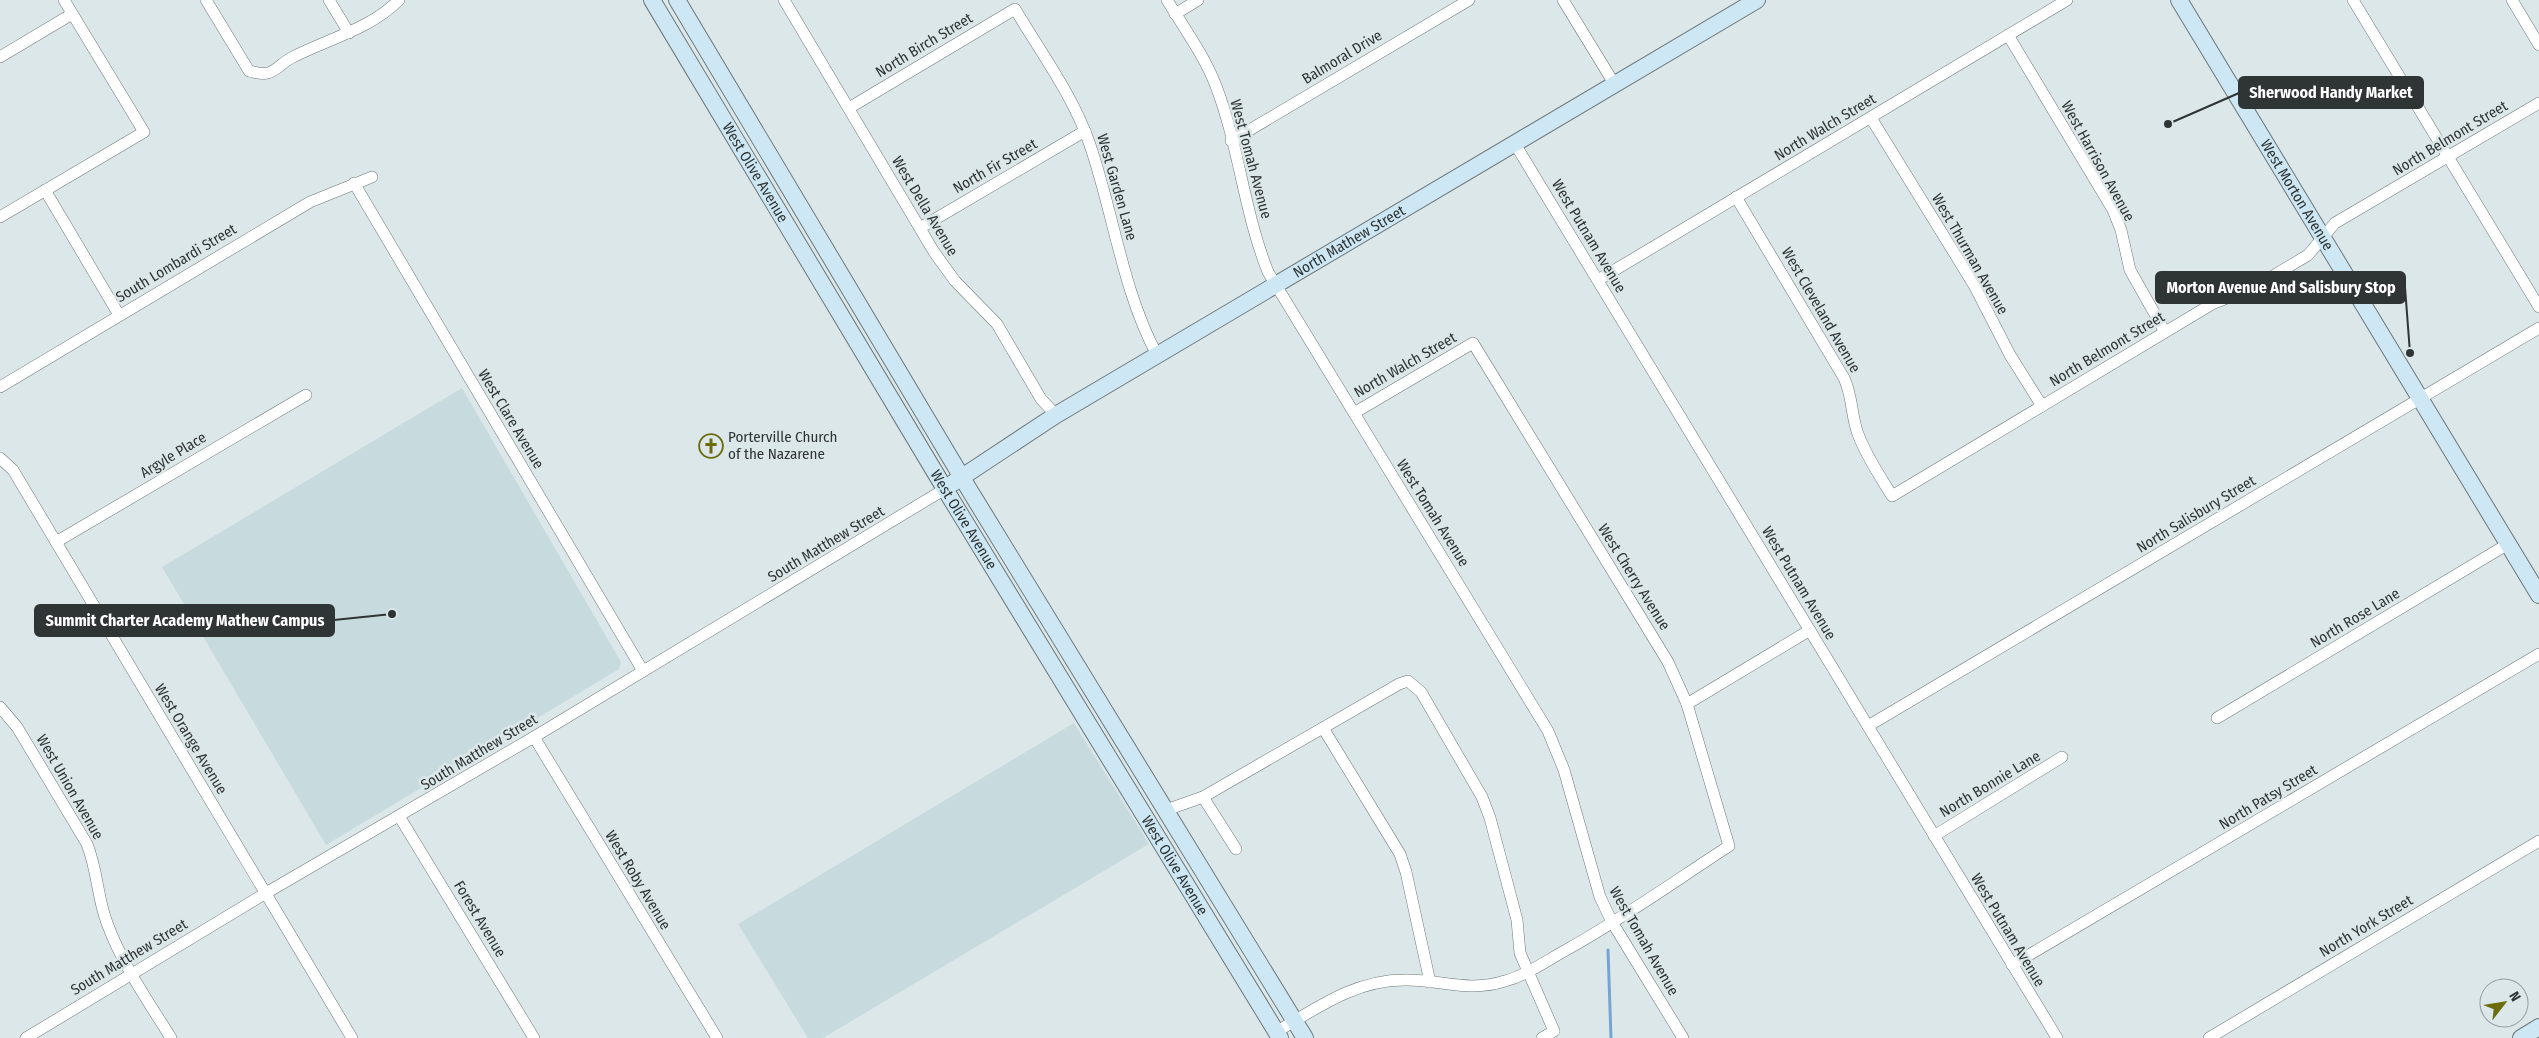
<svg xmlns="http://www.w3.org/2000/svg" width="2539" height="1038" font-family="'Fira Sans Condensed',sans-serif">
	<style>
		.built { fill: #c7dbdf }
		.lines { fill: none; stroke-linecap: round; stroke-linejoin: round }
		.stream { stroke: #77a4ce; stroke-width: 3 }
		.street-casing { stroke: #6e787a; stroke-width: 12 }
		.secondary-casing { stroke: #6e787a; stroke-width: 18 }
		.street { stroke: #fff; stroke-width: 11 }
		.secondary { stroke: #cde8f4; stroke-width: 16 }
		.labels { text-anchor: middle; stroke-width: 5; stroke-linejoin: round; paint-order: stroke }
		.street-label { font-size: 15px; fill: #2f3434; stroke: #dce7e9 }
		.poi-label { font-size: 15px; fill: #2f3434; stroke: #dce7e9; text-anchor: start }
		.leader { fill: none; stroke: #2f3434; stroke-width: 2 }
		.callout-dot { fill: #2f3434; stroke: #dce7e9; stroke-width: 2 }
		.callout { fill: #2f3434; stroke: #2f3434; stroke-width: 2 }
		.callout-label { font-size: 16px; text-anchor: middle; font-weight: bold; fill: #fff }
	</style>
	<rect width="100%" height="100%" fill="#dce7e9"/>
	<g class="built">
		<path d="M462 388 621 662 619 669 326 845 162 567Z"/>
		<path d="M1074 723 1149 844 823 1038H808L738 924Z"/>
	</g>
	<g class="lines">
		<path class="stream" d="M1608 950 1611 1038"/>
		<g class="street-casing">
			<g id="street">
				<path d="M206 0 249 71C255 72 261 75 268 73 276 71 283 62 291 58 327 39 369 30 399 0"/>
				<path d="M329 0 349 33"/>
				<path d="M784 0 934 252 955 281 997 324 1041 399 1056 415"/>
				<path d="M1167 0C1184 28 1204 55 1216 86 1239 146 1244 212 1268 272L1548 731 1564 770 1600 897 1612 922 1683 1038"/>
				<path d="M1563 0 1615 85"/>
				<path d="M2353 0 2539 307"/>
				<path d="M2512 0 2539 45"/>
				<path d="M1175 14 1198 0"/>
				<path d="M2008 35 2113 210 2121 230 2130 270 2165 332"/>
				<path d="M0 57 72 14"/>
				<path d="M849 108 1015 9C1041 53 1074 97 1090 145 1114 215 1122 289 1157 355"/>
				<path d="M1871 118 1974 285 2010 355 2042 406"/>
				<path d="M1231 141 1469 0"/>
				<path d="M1515 144 2057 1038"/>
				<path d="M354 183 643 671"/>
				<path d="M45 190 119 315"/>
				<path d="M1736 197 1844 378C1853 397 1851 416 1858 434 1866 456 1880 476 1892 496L2212 304 2253 288 2308 255 2335 223 2539 103"/>
				<path d="M0 217 144 132 64 0"/>
				<path d="M920 228 1085 131"/>
				<path d="M1598 280 2067 0"/>
				<path d="M0 387 310 202 372 177"/>
				<path d="M0 458 13 470 352 1038"/>
				<path d="M56 542 306 395"/>
				<path d="M1687 704 1810 630"/>
				<path d="M0 707 17 727 87 844C98 872 97 897 107 923 122 964 148 1001 171 1038"/>
				<path d="M2217 718 2508 544"/>
				<path d="M1868 726 2539 328"/>
				<path d="M1323 728 1400 854 1406 872 1430 982"/>
				<path d="M534 737 717 1038"/>
				<path d="M1203 797 1236 849"/>
				<path d="M1166 810 1203 797 1399 684 1408 681 1421 692 1482 797 1490 818 1517 920 1520 953 1554 1031 1542 1038"/>
				<path d="M399 816 534 1038"/>
				<path d="M1934 836 2062 757"/>
				<path d="M2012 965 2539 654"/>
				<path d="M1276 1032C1317 1008 1355 980 1404 980 1440 979 1467 993 1505 981 1527 975 1546 961 1566 950 1622 919 1675 881 1729 846L1687 704 1668 662 1473 343 1354 413"/>
				<path d="M26 1038 266 893 534 737 945 489"/>
				<path d="M2209 1038 2539 841"/>
			</g>
		</g>
		<g class="secondary-casing">
			<g id="secondary">
				<path id="s1" d="M652 0 945 489 1280 1038"/>
				<path d="M677 0 970 491 1305 1038"/>
				<path id="s2" d="M2179 0 2539 595"/>
				<path id="s3" d="M953 483 1056 415 1757 0"/>
				<path d="M2521 1038 2539 1027"/>
			</g>
		</g>
		<use href="#street" class="street"/>
		<use href="#secondary" class="secondary"/>
	</g>
	<defs>
		<g id="church-ring" transform="scale(1.25)"><circle r="9.5" fill="#dce7e9" stroke="#6d6c0c" stroke-width="1.5"/><path d="M-1.2-6h2.4v3.5h3.3v2.4h-3.3V6h-2.4V-.1h-3.3v-2.4h3.3Z" fill="#6d6c0c"/></g>
	</defs>
	<g fill-rule="evenodd">
		<use href="#church-ring" x="711" y="446"/>
	</g>
	<g class="labels">
		<g class="street-label">
			<text transform="translate(924 45) rotate(-31)" y="5">North Birch Street</text>
			<text transform="translate(1342 57) rotate(-31)" y="5">Balmoral Drive</text>
			<text transform="translate(1825 127) rotate(-31)" y="5">North Walch Street</text>
			<text transform="translate(2450 138) rotate(-31)" y="5">North Belmont Street</text>
			<text transform="translate(1251 159) rotate(75)" y="5">West Tomah Avenue</text>
			<text transform="translate(2098 161) rotate(61)" y="5">West Harrison Avenue</text>
			<text transform="translate(995 166) rotate(-30)" y="5">North Fir Street</text>
			<text dy="5" stroke="none"><textPath href="#s1" startOffset="201">West Olive Avenue</textPath></text>
			<text transform="translate(1117 187) rotate(74)" y="5">West Garden Lane</text>
			<text dy="5" stroke="none"><textPath href="#s2" startOffset="228">West Morton Avenue</textPath></text>
			<text transform="translate(925 206) rotate(59)" y="5">West Della Avenue</text>
			<text transform="translate(1589 236) rotate(59)" y="5">West Putnam Avenue</text>
			<text dy="5" stroke="none"><textPath href="#s3" startOffset="464">North Mathew Street</textPath></text>
			<text transform="translate(1970 254) rotate(60)" y="5">West Thurman Avenue</text>
			<text transform="translate(176 263) rotate(-31)" y="5">South Lombardi Street</text>
			<text transform="translate(1821 310) rotate(60)" y="5">West Cleveland Avenue</text>
			<text transform="translate(2107 349) rotate(-31)" y="5">North Belmont Street</text>
			<text transform="translate(1405 365) rotate(-30)" y="5">North Walch Street</text>
			<text transform="translate(511 419) rotate(59)" y="5">West Clare Avenue</text>
			<text transform="translate(173 455) rotate(-31)" y="5">Argyle Place</text>
			<text transform="translate(1433 513) rotate(58)" y="5">West Tomah Avenue</text>
			<text transform="translate(2196 514) rotate(-31)" y="5">North Salisbury Street</text>
			<text dy="5" stroke="none"><textPath href="#s1" startOffset="606">West Olive Avenue</textPath></text>
			<text transform="translate(826 544) rotate(-31)" y="5">South Matthew Street</text>
			<text transform="translate(1634 577) rotate(58)" y="5">West Cherry Avenue</text>
			<text transform="translate(1799 583) rotate(59)" y="5">West Putnam Avenue</text>
			<text transform="translate(2355 618) rotate(-31)" y="5">North Rose Lane</text>
			<text transform="translate(191 739) rotate(59)" y="5">West Orange Avenue</text>
			<text transform="translate(479 752) rotate(-31)" y="5">South Matthew Street</text>
			<text transform="translate(1990 784) rotate(-31)" y="5">North Bonnie Lane</text>
			<text transform="translate(70 787) rotate(60)" y="5">West Union Avenue</text>
			<text transform="translate(2268 797) rotate(-31)" y="5">North Patsy Street</text>
			<text dy="5" stroke="none"><textPath href="#s1" startOffset="1011">West Olive Avenue</textPath></text>
			<text transform="translate(638 880) rotate(59)" y="5">West Roby Avenue</text>
			<text transform="translate(480 919) rotate(59)" y="5">Forest Avenue</text>
			<text transform="translate(2366 926) rotate(-31)" y="5">North York Street</text>
			<text transform="translate(2008 930) rotate(59)" y="5">West Putnam Avenue</text>
			<text transform="translate(1644 941) rotate(60)" y="5">West Tomah Avenue</text>
			<text transform="translate(129 957) rotate(-31)" y="5">South Matthew Street</text>
		</g>
		<g class="poi-label">
			<text x="728" y="442">Porterville Church<tspan x="728" dy="17">of the Nazarene</tspan></text>
		</g>
	</g>
	<path class="leader" d="M2168 124L2239 93M2410 353L2405 287M392 614L334 620"/>
	<g class="callout-dot">
		<circle cx="2168" cy="124" r="5"/>
		<circle cx="2410" cy="353" r="5"/>
		<circle cx="392" cy="614" r="5"/>
	</g>
	<g class="callout">
		<rect x="2239" y="77" width="184" height="31" rx="5"/>
		<rect x="2156" y="272" width="249" height="31" rx="5"/>
		<rect x="35" y="605" width="299" height="31" rx="5"/>
	</g>
	<g class="callout-label">
		<text x="2331" y="98">Sherwood Handy Market</text>
		<text x="2281" y="293">Morton Avenue And Salisbury Stop</text>
		<text x="185" y="626">Summit Charter Academy Mathew Campus</text>
	</g>
	<g transform="translate(2504 1003) rotate(59)"><circle r="24" fill="#dce7e9" stroke="#979fa1"/>
	<path d="M0-4L9 19L0 12L-9 19Z" fill="#6d6c0c"/>
	<text y="-8" font-size="14" font-weight="bold" text-anchor="middle" fill="#2f3434">N</text>
	</g>
</svg>
